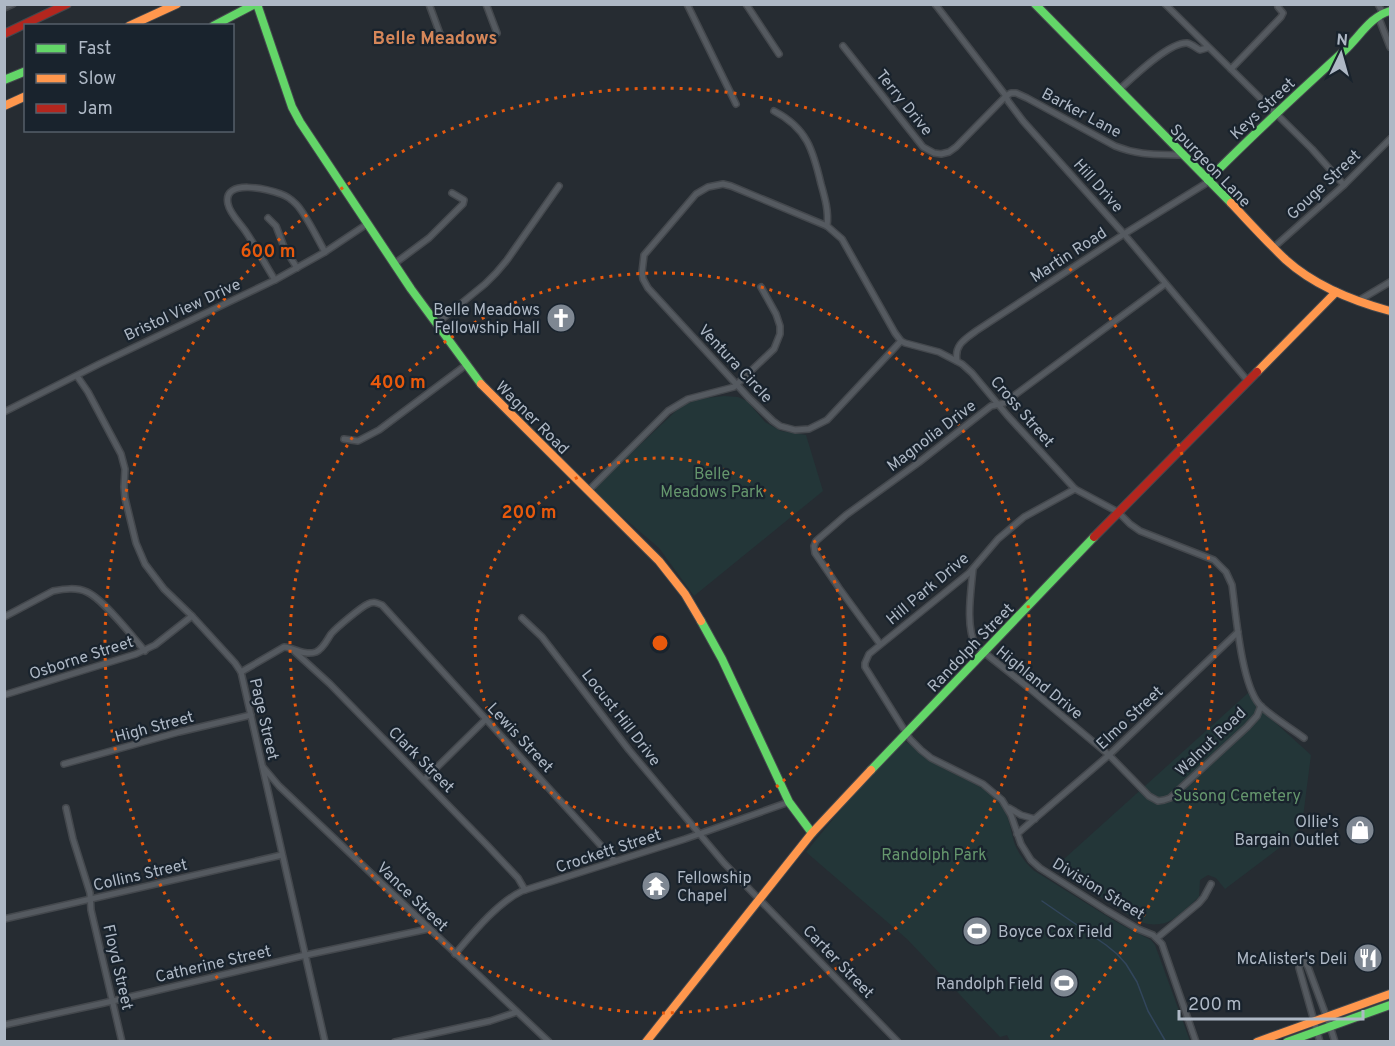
<svg xmlns="http://www.w3.org/2000/svg" width="1395" height="1046" font-family="Overpass,sans-serif">
	<style>
		.green { fill: #233638 }
		.lines { fill: none; stroke-linecap: round; stroke-linejoin: round }
		.stream { stroke: #32465c; stroke-width: 1.5 }
		.street-casing { stroke: #44484d; stroke-width: 8 }
		.fast-casing { stroke: #44484d; stroke-width: 10 }
		.slow-casing { stroke: #44484d; stroke-width: 10 }
		.jam-casing { stroke: #44484d; stroke-width: 10 }
		.street { stroke: #555a60; stroke-width: 5 }
		.fast { stroke: #63d668; stroke-width: 8 }
		.slow { stroke: #ff974d; stroke-width: 8 }
		.jam { stroke: #b3261e; stroke-width: 8 }
		.ring { fill: none; stroke: #e8590c; stroke-width: 3; stroke-dasharray: 3 6 }
		.labels { text-anchor: middle; stroke-width: 4.5; stroke-linejoin: round; paint-order: stroke }
		.street-label { font-size: 16px; fill: #aeb8c5; stroke: #19232d }
		.poi-label { font-size: 16px; fill: #aeb8c5; stroke: #19232d; text-anchor: end }
		.park-label { font-size: 16px; fill: #65966d; stroke: #19232d }
		.neighbourhood-label { font-size: 18px; font-weight: bold; fill: #d58659; stroke: #19232d }
		.centre { fill: #e8590c; stroke: #19232d; stroke-width: 3 }
		.ring-label { font-size: 18px; text-anchor: middle; font-weight: bold; fill: #e8590c; stroke: #19232d; stroke-width: 4.5; stroke-linejoin: round; paint-order: stroke }
	</style>
	<rect width="100%" height="100%" fill="#262c32"/>
	<g class="green">
		<path d="M724 396 738 397 747 401 765 422 781 431 806 435 823 491 694 596 659 548 596 494V488L605 478 680 407 698 399Z"/>
		<path d="M1248 693 1266 714 1311 755 1303 817 1295 836 1225 889 1216 878 1208 875 1200 880 1199 897C1180 914 1168 931 1140 922L1054 868Z"/>
		<path d="M903 741C915 745 923 756 933 762 958 779 990 784 1005 812 1011 822 1011 836 1016 847 1020 856 1026 863 1033 870L1118 923 1151 940 1155 945 1190 1041H1010L1007 1035 1000 1037 907 939 806 852 861 785Z"/>
	</g>
	<g class="lines">
		<path class="stream" d="M1042 901 1106 945 1117 954 1126 964 1137 982 1148 1011 1166 1042"/>
		<g class="street-casing">
			<g id="street">
				<path d="M429 4 440 34"/>
				<path d="M486 4 497 33"/>
				<path d="M687 4 736 104"/>
				<path d="M746 4 779 54"/>
				<path d="M935 4 1006 96 1008 101 1023 121 1124 234 1247 380"/>
				<path d="M1165 4 1312 149 1344 185"/>
				<path d="M1378 4 1383 13"/>
				<path d="M4 8 13 4"/>
				<path d="M1378 16 1390 47"/>
				<path d="M843 46 923 147 934 153 941 154 949 152 956 147 1006 96 1011 93H1016L1027 98 1115 146C1140 156 1157 154 1184 155"/>
				<path d="M1231 69 1281 17 1283 13 1278 7"/>
				<path d="M1119 90C1133 77 1169 42 1187 43 1192 44 1196 48 1200 50L1207 48"/>
				<path d="M774 111C807 128 813 150 821 184 825 198 829 212 827 226"/>
				<path d="M723 184 731 186 827 226 842 239 895 333 901 341 827 420 809 429 795 430 780 426 773 421 749 398 648 288 643 279 642 272 644 255 696 194 708 187Z"/>
				<path d="M268 218 276 226 284 247 297 268"/>
				<path d="M1273 248 1344 185 1390 139"/>
				<path d="M394 264 429 238 463 204 464 200 452 193"/>
				<path d="M275 280C265 264 256 247 246 232 240 223 230 214 228 204 222 178 269 189 281 194 287 196 292 200 296 204 306 214 318 240 325 252"/>
				<path d="M1358 301 1390 282"/>
				<path d="M436 324 485 284 496 273 507 260 559 186"/>
				<path d="M901 341 905 343 939 352 962 364 972 373 1007 415 1075 489 1118 512 1130 524 1140 531 1214 560 1226 572 1232 585C1236 614 1241 682 1259 704 1270 716 1291 728 1304 738"/>
				<path d="M957 361C954 345 965 339 976 331L1124 234 1205 184 1208 180"/>
				<path d="M77 376 88 392 121 454 125 469 124 487 125 498 136 543 145 564 164 589 192 616 235 663 241 672 325 1042"/>
				<path d="M4 412 99 364 275 280 325 252 367 224"/>
				<path d="M344 439 358 441 379 430 466 365"/>
				<path d="M1075 489 1024 517 998 539 969 573 869 654 865 663V667L910 739 921 750 931 758 983 784 1002 800 1011 815 1021 844 1031 860 1040 868 1106 910 1138 929 1153 935 1162 944 1164 950 1196 1042"/>
				<path d="M588 491 668 411 688 399 734 387 774 349 780 334V326L776 314 761 287"/>
				<path d="M973 569C971 591 965 627 976 646L1029 688 1109 755 1149 796 1158 801 1164 800 1170 798 1247 727 1257 716 1261 706"/>
				<path d="M4 617 53 591C64 589 76 587 87 592 103 599 132 636 145 651"/>
				<path d="M522 618 542 637 629 750 724 863 898 1042"/>
				<path d="M880 644 839 588 815 553 814 546 816 541 846 515 918 463 991 406 1004 403 1165 284"/>
				<path d="M295 652 330 684 487 845 518 878 525 890"/>
				<path d="M241 672 284 647C295 648 304 656 316 652 323 649 327 640 331 634 336 628 361 607 368 604 373 601 377 603 382 605L615 861"/>
				<path d="M4 695 136 654 155 645 192 616"/>
				<path d="M64 764 179 732 251 715"/>
				<path d="M263 767 279 786 549 1042"/>
				<path d="M424 780 486 719"/>
				<path d="M66 808 73 839 90 893 91 910 122 1042"/>
				<path d="M1009 808 1021 815 1035 819"/>
				<path d="M1017 834 1109 755 1238 632"/>
				<path d="M4 919 282 855"/>
				<path d="M1157 938 1199 903 1204 897 1211 884"/>
				<path d="M455 954C473 933 497 903 522 891L685 839 789 802"/>
				<path d="M1301 960 1305 962 1308 967 1330 1026 1335 1042"/>
				<path d="M1301 960 1299 963V968L1320 1042"/>
				<path d="M4 1025 104 1003 306 955 428 929"/>
				<path d="M395 1042 490 1021 517 1012"/>
			</g>
		</g>
		<g class="fast-casing">
			<g id="fast">
				<path d="M257 4 292 107 300 122 411 289 481 384"/>
				<path d="M1035 4 1231 203"/>
				<path d="M213 26 255 4"/>
				<path d="M4 80 26 71"/>
				<path d="M1208 180C1252 135 1299 92 1345 50 1359 37 1371 16 1390 11"/>
				<path d="M701 621 722 659 789 802 812 833"/>
				<path d="M871 770 1094 537"/>
				<path d="M1287 1042 1390 1005"/>
			</g>
		</g>
		<g class="slow-casing">
			<g id="slow">
				<path d="M129 26 177 4"/>
				<path d="M4 106 26 96"/>
				<path d="M1231 203C1249 222 1267 242 1286 260 1315 286 1353 301 1390 311"/>
				<path d="M1257 372 1336 292"/>
				<path d="M481 384 659 561 685 594 701 621"/>
				<path d="M646 1042 812 833 871 770"/>
				<path d="M1257 1042 1390 994"/>
			</g>
		</g>
		<g class="jam-casing">
			<g id="jam">
				<path d="M4 34 67 4"/>
				<path d="M1094 537 1257 372"/>
			</g>
		</g>
		<use href="#street" class="street"/>
		<use href="#fast" class="fast"/>
		<use href="#slow" class="slow"/>
		<use href="#jam" class="jam"/>
	</g>
	<g class="ring">
		<circle cx="660" cy="643" r="185"/>
		<circle cx="660" cy="643" r="370"/>
		<path d="M271 1039A555 555 0 1 1 1049 1039"/>
	</g>
	<defs>
		<g id="church-disc" transform="scale(1.5)"><circle r="9.5" fill="#7e8792" stroke="#19232d"/><path d="M-1.2-6h2.4v3.5h3.3v2.4h-3.3V6h-2.4V-.1h-3.3v-2.4h3.3Z" fill="#fff"/></g>
		<g id="shop-disc" transform="scale(1.5)"><circle r="9.5" fill="#7e8792" stroke="#19232d"/><path d="M-5-2.5h2.3a2.7 3.5 0 0 1 5.4 0H5L5.5 6h-11ZM-1.5-2.5h3a1.5 2.3 0 0 0-3 0Z" fill="#fff"/></g>
		<g id="temple-disc" transform="scale(1.5)"><circle r="9.5" fill="#7e8792" stroke="#19232d"/><path d="M0-6L5-2H3V0L6.5 2.5H4V6H1.5V3h-3V6H-4V2.5H-6.5L-3 0V-2H-5Z" fill="#fff"/></g>
		<g id="stadium-disc" transform="scale(1.5)"><circle r="9.5" fill="#7e8792" stroke="#19232d"/><path d="M0-5a6.5 5 0 1 0 0 10a6.5 5 0 1 0 0-10ZM-3.5-1.8h7v3.6h-7Z" fill="#fff"/></g>
		<g id="restaurant-disc" transform="scale(1.5)"><circle r="9.5" fill="#7e8792" stroke="#19232d"/><path d="M-5-6h1v4h1v-4h1v4h1v-4h1v5L-1.5 .5V6h-2V.5L-5-1ZM5-6V6H3V1.5H1.5Q1.5-4 5-6Z" fill="#fff"/></g>
	</defs>
	<g fill-rule="evenodd">
		<use href="#church-disc" x="561" y="318"/>
		<use href="#shop-disc" x="1360" y="830"/>
		<use href="#temple-disc" x="656" y="886"/>
		<use href="#stadium-disc" x="977" y="931"/>
		<use href="#restaurant-disc" x="1368" y="958"/>
		<use href="#stadium-disc" x="1064" y="983"/>
	</g>
	<g class="labels">
		<g class="street-label">
			<text transform="translate(905 102) rotate(51)" y="6">Terry Drive</text>
			<text transform="translate(1262 108) rotate(-43)" y="6">Keys Street</text>
			<text transform="translate(1082 112) rotate(28)" y="6">Barker Lane</text>
			<text transform="translate(1211 165) rotate(46)" y="6">Spurgeon Lane</text>
			<text transform="translate(1323 184) rotate(-43)" y="6">Gouge Street</text>
			<text transform="translate(1099 185) rotate(48)" y="6">Hill Drive</text>
			<text transform="translate(1068 254) rotate(-33)" y="6">Martin Road</text>
			<text transform="translate(182 309) rotate(-25)" y="6">Bristol View Drive</text>
			<text transform="translate(736 363) rotate(47)" y="6">Ventura Circle</text>
			<text transform="translate(1023 411) rotate(49)" y="6">Cross Street</text>
			<text transform="translate(533 417) rotate(45)" y="6">Wagner Road</text>
			<text transform="translate(931 435) rotate(-37)" y="6">Magnolia Drive</text>
			<text transform="translate(927 588) rotate(-40)" y="6">Hill Park Drive</text>
			<text transform="translate(970 647) rotate(-46)" y="6">Randolph Street</text>
			<text transform="translate(81 657) rotate(-18)" y="6">Osborne Street</text>
			<text transform="translate(1040 682) rotate(39)" y="6">Highland Drive</text>
			<text transform="translate(622 717) rotate(52)" y="6">Locust Hill Drive</text>
			<text transform="translate(1129 717) rotate(-43)" y="6">Elmo Street</text>
			<text transform="translate(265 719) rotate(77)" y="6">Page Street</text>
			<text transform="translate(154 726) rotate(-15)" y="6">High Street</text>
			<text transform="translate(521 737) rotate(47)" y="6">Lewis Street</text>
			<text transform="translate(1210 741) rotate(-44)" y="6">Walnut Road</text>
			<text transform="translate(422 759) rotate(45)" y="6">Clark Street</text>
			<text transform="translate(608 850) rotate(-18)" y="6">Crockett Street</text>
			<text transform="translate(140 874) rotate(-13)" y="6">Collins Street</text>
			<text transform="translate(1099 888) rotate(31)" y="6">Division Street</text>
			<text transform="translate(413 896) rotate(44)" y="6">Vance Street</text>
			<text transform="translate(839 961) rotate(46)" y="6">Carter Street</text>
			<text transform="translate(213 963) rotate(-13)" y="6">Catherine Street</text>
			<text transform="translate(119 967) rotate(77)" y="6">Floyd Street</text>
		</g>
		<g class="poi-label">
			<text x="540" y="315">Belle Meadows<tspan x="540" dy="18">Fellowship Hall</tspan></text>
			<text x="1339" y="827">Ollie's<tspan x="1339" dy="18">Bargain Outlet</tspan></text>
			<text x="677" y="883" text-anchor="start">Fellowship<tspan x="677" dy="18">Chapel</tspan></text>
			<text x="998" y="937" text-anchor="start">Boyce Cox Field</text>
			<text x="1347" y="964">McAlister's Deli</text>
			<text x="1043" y="989">Randolph Field</text>
		</g>
		<g class="park-label">
			<text x="712" y="479">Belle<tspan x="712" dy="18">Meadows Park</tspan></text>
			<text x="1237" y="801">Susong Cemetery</text>
			<text x="934" y="860">Randolph Park</text>
		</g>
		<g class="neighbourhood-label">
			<text x="435" y="44">Belle Meadows</text>
		</g>
	</g>
	<circle cx="660" cy="643" r="9" class="centre"/>
	<g class="ring-label">
		<text x="268" y="257">600 m</text>
		<text x="398" y="388">400 m</text>
		<text x="529" y="518">200 m</text>
	</g>
	<rect width="1395" height="1046" fill="none" stroke="#aeb8c5" stroke-width="12"/>
	<rect x="24" y="24" width="210" height="108" fill="#19232d" stroke="#555f6a" stroke-width="1.5"/>
	<rect x="36" y="44" width="30" height="9" fill="#63d668" stroke="#555f6a" stroke-width="1.5"/>
	<text x="78" y="54" font-size="18" fill="#aeb8c5">Fast</text>
	<rect x="36" y="74" width="30" height="9" fill="#ff974d" stroke="#555f6a" stroke-width="1.5"/>
	<text x="78" y="84" font-size="18" fill="#aeb8c5">Slow</text>
	<rect x="36" y="104" width="30" height="9" fill="#b3261e" stroke="#555f6a" stroke-width="1.5"/>
	<text x="78" y="114" font-size="18" fill="#aeb8c5">Jam</text>
	<g transform="translate(1341 54) rotate(5)" stroke="#19232d" stroke-width="4.5" paint-order="stroke">
	<path d="M0-4.5L10 22L0 15L-10 22Z" fill="#aeb8c5"/>
	<text y="-9" font-size="16" font-weight="bold" text-anchor="middle" fill="#aeb8c5">N</text>
	</g>
	<path d="M1179 1010v9h184v-9" fill="none" stroke="#aeb8c5" stroke-width="3"/>
	<text x="1188" y="1010" font-size="18" fill="#aeb8c5" stroke="#19232d" stroke-width="4.5" paint-order="stroke">200 m</text>
</svg>
